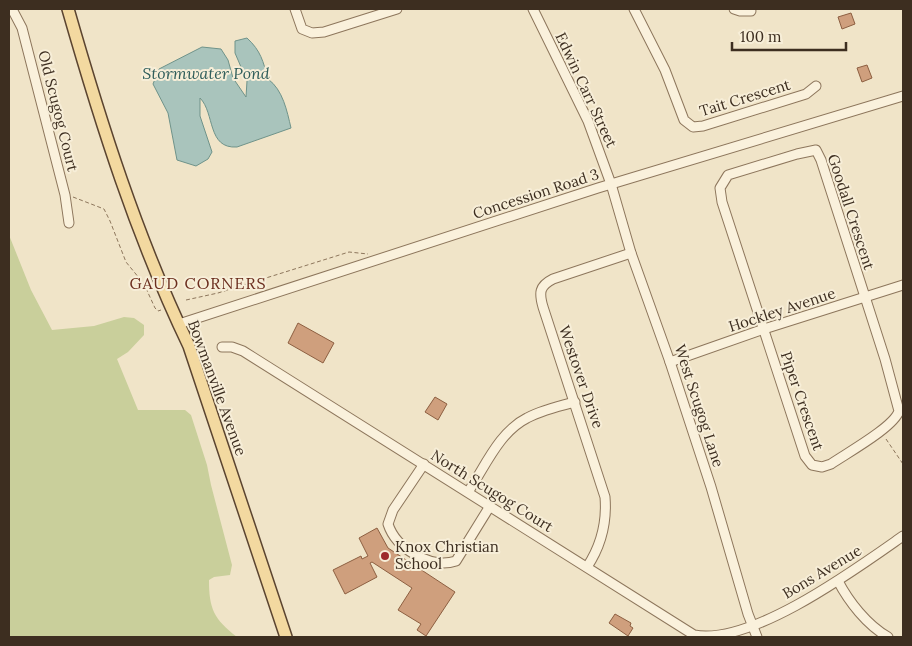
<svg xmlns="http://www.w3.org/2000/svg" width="912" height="646" font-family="Lora,serif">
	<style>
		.green { fill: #c9cf9b }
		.water { fill: #a9c4bc; stroke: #6f938a }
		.building { fill: #cf9f7d; stroke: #8d5f41 }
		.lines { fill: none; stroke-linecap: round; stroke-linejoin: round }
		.minor-casing { stroke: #8d765c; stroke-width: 11 }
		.major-casing { stroke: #5b4430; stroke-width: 14 }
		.path { stroke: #8d765c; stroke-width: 1; stroke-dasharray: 4 2.5; stroke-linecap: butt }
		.minor { stroke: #faf1dc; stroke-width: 9 }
		.major { stroke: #f3d9a0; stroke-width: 11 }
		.poi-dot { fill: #9e2a2b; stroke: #f7eed8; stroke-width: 2 }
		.labels { text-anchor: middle; stroke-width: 4; stroke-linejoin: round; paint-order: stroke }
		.street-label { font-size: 15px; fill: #3d2e20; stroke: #f7eed8 }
		.poi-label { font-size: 15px; fill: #3d2e20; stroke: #f7eed8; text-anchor: start }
		.water-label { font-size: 16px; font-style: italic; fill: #2f5d5a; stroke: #f7eed8 }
		.neighbourhood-label { font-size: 16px; letter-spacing: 1px; fill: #6b2e1e; stroke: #f7eed8 }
	</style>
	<rect width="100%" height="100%" fill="#f0e4c8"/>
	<path class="green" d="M9 235 31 290 52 330 94 326 124 317 134 318 144 325V335L128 352 117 359 138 410H185L191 415 207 465 211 485 232 565 230 575 214 577 209 580C209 609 214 619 237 637H9Z"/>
	<path class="water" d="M247 38C261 51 263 61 268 79 283 90 287 111 291 128L237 147C207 149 215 113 200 98V116L212 152 208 159 196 166 177 160 168 113 153 84 159 69 202 47 221 49 228 60 233 78 246 97 247 81 235 53V41Z"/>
	<g class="building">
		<path d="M851 13 855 24 842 29 838 17Z"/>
		<path d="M867 65 872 78 862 82 857 68Z"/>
		<path d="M298 323 334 343 323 363 288 343Z"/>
		<path d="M435 397 447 404 438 420 425 412Z"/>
		<path d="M377 528 388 548 455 592 426 636 417 630 421 624 398 610 412 588 372 562 370 563 377 577 345 594 333 570 361 556 362 559 368 556 359 538Z"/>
		<path d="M615 614 631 623 630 626 633 628 628 636 609 623Z"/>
	</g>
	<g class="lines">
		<g class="minor-casing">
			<g id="minor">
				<path d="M12 9 22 28 65 195 69 223"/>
				<path d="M295 9 302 29 312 33 324 32 397 9"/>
				<path d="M533 9 588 121 611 184 631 253 670 362 711 487 748 614 757 637"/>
				<path d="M634 9 665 70 684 120 693 127 703 126 806 94 816 86"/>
				<path d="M734 9 740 11H751"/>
				<path d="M816 150 821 160 885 359 899 411C894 427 847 453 831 464L822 467 812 465 805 456 722 202 720 188 728 175 797 154Z"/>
				<path d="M179 324 598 188 903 96"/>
				<path d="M222 347H232L243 351 694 635C751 646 856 569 903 536"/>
				<path d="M670 362 764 329 903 285"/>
				<path d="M424 464 393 510 388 524C396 549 431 569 456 561L490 506"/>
				<path d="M468 492C485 467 499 432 527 418 542 410 559 406 575 402"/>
				<path d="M587 567C601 546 607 522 605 497L543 307C539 293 539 286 553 279L631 253"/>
				<path d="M838 581C849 602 867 625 888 637"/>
			</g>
		</g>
		<g class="major-casing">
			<path id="major" d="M68 9C101 124 137 238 189 346L286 637"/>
		</g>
		<g class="path">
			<path d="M73 197 104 209 110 221 126 262 144 284 155 308 158 311 161 310"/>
			<path d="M186 300 218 293 349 252 368 254"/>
			<path d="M886 439 903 464"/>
		</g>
		<use href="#minor" class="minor"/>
		<use href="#major" class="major"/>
	</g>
	<circle class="poi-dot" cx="385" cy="556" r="5"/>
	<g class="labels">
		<g class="street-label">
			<text transform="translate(586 90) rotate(65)" y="5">Edwin Carr Street</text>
			<text transform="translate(745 98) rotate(-17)" y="5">Tait Crescent</text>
			<text transform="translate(58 111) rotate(76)" y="5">Old Scugog Court</text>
			<text transform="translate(536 194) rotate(-18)" y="5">Concession Road 3</text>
			<text transform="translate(851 212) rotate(72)" y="5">Goodall Crescent</text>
			<text transform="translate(782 310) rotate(-18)" y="5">Hockley Avenue</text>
			<text transform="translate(581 377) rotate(71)" y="5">Westover Drive</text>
			<text transform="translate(217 388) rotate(70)" y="5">Bowmanville Avenue</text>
			<text transform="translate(802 401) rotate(71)" y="5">Piper Crescent</text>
			<text transform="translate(699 406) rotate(72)" y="5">West Scugog Lane</text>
			<text transform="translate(492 491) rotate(32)" y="5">North Scugog Court</text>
			<text transform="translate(822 572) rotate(-31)" y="5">Bons Avenue</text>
		</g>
		<g class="poi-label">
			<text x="395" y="552">Knox Christian<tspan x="395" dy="17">School</tspan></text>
		</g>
		<g class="water-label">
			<text x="206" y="79">Stormwater Pond</text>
		</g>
		<g class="neighbourhood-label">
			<text x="198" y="289">GAUD CORNERS</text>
		</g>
	</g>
	<rect width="912" height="646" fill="none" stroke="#3d2e20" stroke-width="20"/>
	<path d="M732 42v8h114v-8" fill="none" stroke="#3d2e20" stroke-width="2.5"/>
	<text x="740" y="42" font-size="15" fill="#3d2e20" stroke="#f7eed8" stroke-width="4" paint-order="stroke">100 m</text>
</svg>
